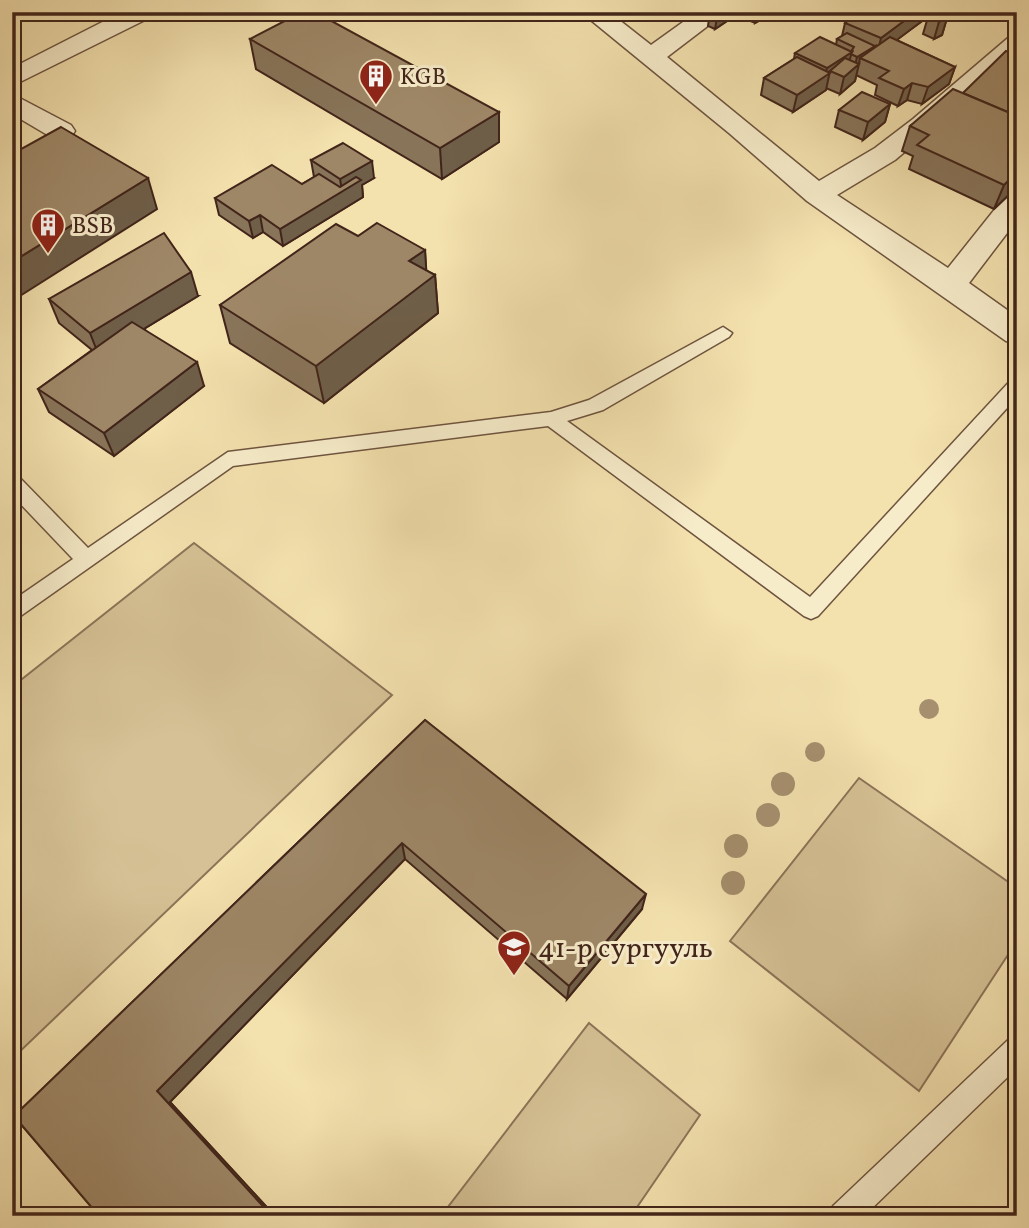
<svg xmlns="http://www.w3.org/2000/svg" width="1029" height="1228" font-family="Vollkorn,serif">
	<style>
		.green { fill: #d5c195; stroke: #8c7358; stroke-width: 2 }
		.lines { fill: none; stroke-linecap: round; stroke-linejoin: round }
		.lane-casing { stroke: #6e543f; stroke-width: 3 }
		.street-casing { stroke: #6e543f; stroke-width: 3 }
		.lane { fill: #f7ecca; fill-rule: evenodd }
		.street { fill: #f7ecca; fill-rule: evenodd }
		.tree { fill: #a68f6e }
		.wall { fill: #887459; stroke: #42251a; stroke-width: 2 }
		.shaded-wall { fill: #6f5e48; stroke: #42251a; stroke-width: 2 }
		.building { fill: #9e8767; stroke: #42251a; stroke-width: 2 }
		.labels { text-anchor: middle; stroke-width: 6; stroke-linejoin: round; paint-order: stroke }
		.far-poi-label { font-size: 23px; fill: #42251a; stroke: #f7ecca; text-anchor: start }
		.poi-label { font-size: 28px; fill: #42251a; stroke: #f7ecca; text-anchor: start }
	</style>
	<rect width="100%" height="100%" fill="#f3e1ae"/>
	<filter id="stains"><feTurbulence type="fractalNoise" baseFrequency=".00286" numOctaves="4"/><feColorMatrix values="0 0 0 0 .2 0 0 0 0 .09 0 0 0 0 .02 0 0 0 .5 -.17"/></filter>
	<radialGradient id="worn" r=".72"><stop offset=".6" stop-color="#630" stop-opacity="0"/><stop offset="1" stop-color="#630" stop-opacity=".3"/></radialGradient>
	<g class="green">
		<path d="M194 543 392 695 12 1059V687Z"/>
		<path d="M859 778 1017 888V941L919 1091 730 941Z"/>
		<path d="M589 1023 700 1115 631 1216H441Z"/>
	</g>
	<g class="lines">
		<g class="lane-casing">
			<g id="lane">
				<path d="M723 327 732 333 729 337 603 410 567 421 810 597 1011 380 1017 379V397L818 616 811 619 804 616 548 426 233 466 12 622V601L73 559 12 495V475L19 477 88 548 228 452 551 412 589 400Z"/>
				<path d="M1017 1036V1068L864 1216H829L833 1206 1008 1040Z"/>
			</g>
		</g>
		<g class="street-casing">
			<g id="street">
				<path d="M122 12H154L151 17 12 86V68Z"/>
				<path d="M581 12H609L651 45 697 12H726L667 57 819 181 875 148 913 119 1008 38 1017 35V57L895 160 837 195 948 268 1007 194 1017 191V220L969 283 1017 317V344L1006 341 807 201 729 133Z"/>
				<path d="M12 94 71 125 75 131 71 137H51L12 114Z"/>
			</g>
		</g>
		<use href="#lane" class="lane"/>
		<use href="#street" class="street"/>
	</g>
	<g class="tree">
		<circle cx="929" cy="709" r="10"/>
		<circle cx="815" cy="752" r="10"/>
		<circle cx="783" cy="784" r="12"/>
		<circle cx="768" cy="815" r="12"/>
		<circle cx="736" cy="846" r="12"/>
		<circle cx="733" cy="883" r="12"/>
	</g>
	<g class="wall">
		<path d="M710 12H763L762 19 755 23 736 15 715 29 708 26Z"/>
		<path d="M859 12H952L947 18 942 35 934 39 923 34 928 17 896 40 955 67 949 84 922 104 907 100 898 106 875 95 877 85 856 75 855 81 840 94 826 88V90L793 112 761 95 764 78 794 59 795 53 836 45 837 39 842 36 845 23Z"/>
		<path d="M974 12H998L991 19Z"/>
		<path d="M1001 12H1017V18Z"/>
		<path d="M250 39 499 112V142L442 179 256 69Z"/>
		<path d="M1017 55V187L994 209 909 169 913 156 902 151 910 126 963 93Z"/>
		<path d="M890 104 885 122 863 140 835 127 839 110Z"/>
		<path d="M311 160 374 178 362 185 363 197 283 246 263 232 253 238 219 215 215 198 302 184 314 177Z"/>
		<path d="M358 236 425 250 426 271 435 275 438 313 324 403 230 343 220 305Z"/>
		<path d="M1017 258V276L1008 269 1012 260Z"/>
		<path d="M198 296 144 329 204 386 114 456 49 412 38 389 92 350 59 323 49 299Z"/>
		<path d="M425 720 642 909 567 999 405 859 170 1102 275 1216H99L14 1116Z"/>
	</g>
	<g class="shaded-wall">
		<path d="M718 12H736V15L715 29Z"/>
		<path d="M757 12H763L762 19 755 23Z"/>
		<path d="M916 12H931L930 15 877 55 881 38Z"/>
		<path d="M947 12H952L947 18 942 35 934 39 939 22 945 18Z"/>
		<path d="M875 46 872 54 860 58 859 63 855 66 857 57Z"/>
		<path d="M852 52 847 69 830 71 826 90 793 112 797 95 825 76 827 68Z"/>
		<path d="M859 64 855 81 840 94 844 77Z"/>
		<path d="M955 67 949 84 922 104 928 87Z"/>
		<path d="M912 83 907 100 898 106 904 89Z"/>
		<path d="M890 104 885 122 863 140 868 122Z"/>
		<path d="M499 112V142L442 179 440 148Z"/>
		<path d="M372 161 374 178 362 185 363 197 283 246 280 229 342 191 340 179Z"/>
		<path d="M1017 168V187L994 209 1004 185Z"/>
		<path d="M148 178 157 209 12 301V262Z"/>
		<path d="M260 215 263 232 253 238 249 221Z"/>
		<path d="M425 250 427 281 435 275 438 313 324 403 316 366 409 261Z"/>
		<path d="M191 272 198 296 99 356 90 333Z"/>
		<path d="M197 362 204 386 114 456 104 433Z"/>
		<path d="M402 843 405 859 170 1102 275 1216H272L157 1091Z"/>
		<path d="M646 894 642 909 567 999 569 986Z"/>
	</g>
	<g class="building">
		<path d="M302 12H315L499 112 440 148 250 39Z"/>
		<path d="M859 12H916L881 38 845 23Z"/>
		<path d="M937 12 947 18 939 22 928 17Z"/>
		<path d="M847 33 875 46 857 57 851 54 852 52 850 53 854 47 837 39Z"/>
		<path d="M820 37 852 52 827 68 795 53Z"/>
		<path d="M890 37 955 67 928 87 912 83 904 89 879 78 889 71 860 58Z"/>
		<path d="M1006 51 1017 55V116L963 93Z"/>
		<path d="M797 57 830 73 797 95 764 78Z"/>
		<path d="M845 58 859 64 844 77 830 71Z"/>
		<path d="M953 89 1017 116V172L1004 185 917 145 929 135 910 126Z"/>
		<path d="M862 92 890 104 868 122 839 110Z"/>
		<path d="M61 127 148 178 12 262V154Z"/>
		<path d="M343 143 372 161 340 179 311 160Z"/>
		<path d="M272 165 302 184 319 174 340 187 356 177 361 180 280 229 260 215 249 221 215 198Z"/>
		<path d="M377 223 425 250 409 261 435 275 316 366 220 305 336 224 358 236Z"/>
		<path d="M164 233 191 272 90 333 49 299Z"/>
		<path d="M132 322 197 362 104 433 38 389Z"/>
		<path d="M425 720 646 894 569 986 402 843 157 1091 272 1216H99L14 1116Z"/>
	</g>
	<defs>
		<g id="building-pin" transform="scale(1.75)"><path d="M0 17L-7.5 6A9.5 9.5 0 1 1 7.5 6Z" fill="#8f2418" stroke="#f7ecca"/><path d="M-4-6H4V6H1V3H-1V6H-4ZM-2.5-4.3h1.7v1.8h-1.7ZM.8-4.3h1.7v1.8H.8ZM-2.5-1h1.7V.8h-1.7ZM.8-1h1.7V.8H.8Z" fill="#fff"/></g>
		<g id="school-pin" transform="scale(1.75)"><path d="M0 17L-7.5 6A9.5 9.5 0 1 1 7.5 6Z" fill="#8f2418" stroke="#f7ecca"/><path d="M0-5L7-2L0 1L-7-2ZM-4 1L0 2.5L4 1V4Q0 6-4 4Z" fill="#fff"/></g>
	</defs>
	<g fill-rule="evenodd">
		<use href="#building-pin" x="376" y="76"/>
		<use href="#building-pin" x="48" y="225"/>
		<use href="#school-pin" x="514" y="947"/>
	</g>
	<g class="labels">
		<g class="far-poi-label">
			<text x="400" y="84">KGB</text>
			<text x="72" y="233">BSB</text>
		</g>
		<g class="poi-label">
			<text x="538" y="957">41-р сургууль</text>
		</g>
	</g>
	<rect width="1029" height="1228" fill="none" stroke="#f3e1ae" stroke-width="42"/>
	<rect x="14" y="14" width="1001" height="1200" fill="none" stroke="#42251a" stroke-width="3.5"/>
	<rect x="21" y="21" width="987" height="1186" fill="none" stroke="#42251a" stroke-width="2"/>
	<rect width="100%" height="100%" filter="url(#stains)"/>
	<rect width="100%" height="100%" fill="url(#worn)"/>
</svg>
